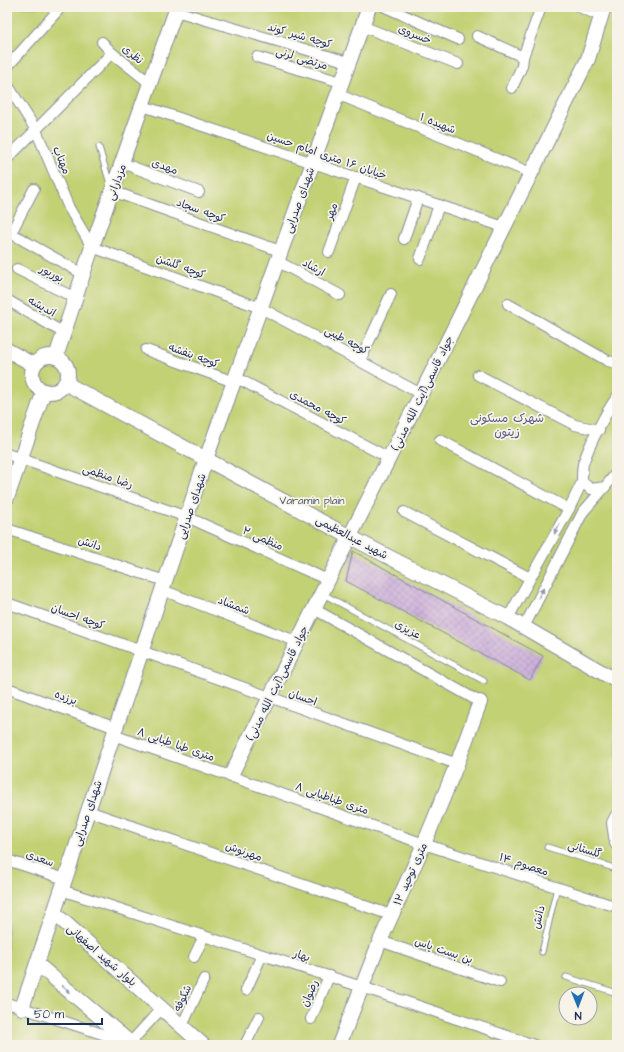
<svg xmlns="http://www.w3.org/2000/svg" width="624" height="1052" font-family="'Architects Daughter','Playpen Sans Arabic',sans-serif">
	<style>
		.park { fill: #c2d173; stroke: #6e8068; fill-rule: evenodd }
		.building { fill: url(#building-cross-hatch) }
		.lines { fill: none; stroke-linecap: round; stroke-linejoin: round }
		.lane-casing { stroke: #858c96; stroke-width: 7 }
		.street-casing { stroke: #858c96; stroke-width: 12 }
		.secondary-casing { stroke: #858c96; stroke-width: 16 }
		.lane { stroke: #fff; stroke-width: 5 }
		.street { stroke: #fff; stroke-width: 10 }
		.secondary { stroke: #fff; stroke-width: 14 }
		.oneway { fill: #8d97ae }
		.labels { text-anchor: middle; stroke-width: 3.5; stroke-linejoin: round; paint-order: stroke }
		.street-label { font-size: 11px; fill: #1b2f5e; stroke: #f7f3e8 }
		.park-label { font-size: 11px; fill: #455863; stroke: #f7f3e8 }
		.neighbourhood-label { font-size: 12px; fill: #575989; stroke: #f7f3e8 }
	</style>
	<defs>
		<pattern id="building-cross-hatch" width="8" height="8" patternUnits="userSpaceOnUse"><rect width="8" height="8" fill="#c7a7d9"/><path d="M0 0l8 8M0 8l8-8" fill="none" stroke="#a188b3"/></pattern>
	</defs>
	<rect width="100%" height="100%" fill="#f7f3e8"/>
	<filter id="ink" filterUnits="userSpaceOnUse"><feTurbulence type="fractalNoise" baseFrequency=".025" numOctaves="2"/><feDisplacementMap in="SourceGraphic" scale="8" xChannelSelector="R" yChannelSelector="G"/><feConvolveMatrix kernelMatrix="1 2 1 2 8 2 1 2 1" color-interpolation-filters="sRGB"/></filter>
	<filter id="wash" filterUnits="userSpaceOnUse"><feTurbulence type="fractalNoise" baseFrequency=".012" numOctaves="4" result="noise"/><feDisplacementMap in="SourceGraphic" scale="16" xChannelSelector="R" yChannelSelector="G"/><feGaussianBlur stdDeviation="0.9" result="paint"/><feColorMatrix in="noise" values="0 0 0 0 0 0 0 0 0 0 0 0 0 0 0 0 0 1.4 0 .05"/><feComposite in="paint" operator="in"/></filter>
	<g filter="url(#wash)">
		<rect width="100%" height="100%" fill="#efe8cf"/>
		<path class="park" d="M7 7H617V1045H7ZM566 994H590V1018H566Z"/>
		<g id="blocks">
			<path class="building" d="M353 551 543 656 530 680 346 581Z"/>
		</g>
	</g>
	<g filter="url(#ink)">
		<use href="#blocks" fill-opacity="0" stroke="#858c96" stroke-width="1"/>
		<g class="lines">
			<g class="lane-casing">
				<g id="lane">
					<path d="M99 147 110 184"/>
					<path d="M323 594 484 681"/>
					<path d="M547 847 617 869"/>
					<path d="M542 952 557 887"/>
					<path d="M566 977 617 993"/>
				</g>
			</g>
			<g class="street-casing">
				<g id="street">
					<path d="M385 7 458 39"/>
					<path d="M579 7 601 16"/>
					<path d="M176 11 348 62"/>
					<path d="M362 26 458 64"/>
					<path d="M477 36 523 57"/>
					<path d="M102 42 112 53 151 84"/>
					<path d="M257 57 341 82"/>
					<path d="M7 67 61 7"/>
					<path d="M7 84 36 130 69 208 92 247 261 308 421 394"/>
					<path d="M512 88 522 66 523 57 541 7"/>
					<path d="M337 94 531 173"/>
					<path d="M143 106 504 227"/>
					<path d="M9 157 112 53"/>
					<path d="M122 163 199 192"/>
					<path d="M112 191 280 251"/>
					<path d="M7 231 83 274"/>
					<path d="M11 233 34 189"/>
					<path d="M404 239 418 198"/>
					<path d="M329 252 356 177"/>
					<path d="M420 259 439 205"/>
					<path d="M277 261 340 295"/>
					<path d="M17 269 75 298"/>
					<path d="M7 300 64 333"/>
					<path d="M508 304 608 361 617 363"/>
					<path d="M146 350 234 382"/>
					<path d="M360 361 391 294"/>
					<path d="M478 375 575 425 599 430"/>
					<path d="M235 377 389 458"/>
					<path d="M617 397C606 412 589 445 583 464 582 470 582 476 582 482L591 489 605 487 617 472"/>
					<path d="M440 440 569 509"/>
					<path d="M7 454 187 517 328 580"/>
					<path d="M404 512 530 578"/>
					<path d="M7 529 165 581"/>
					<path d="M162 590 298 642"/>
					<path d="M7 603 457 764"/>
					<path d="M314 609 480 702"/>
					<path d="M508 618 569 509 582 482"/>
					<path d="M524 627 583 512 605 487"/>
					<path d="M7 688 116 728"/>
					<path d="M113 735 424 844 617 907"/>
					<path d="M88 811 391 915"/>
					<path d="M7 860 65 879"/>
					<path d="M61 890 362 987 534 1045"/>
					<path d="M380 941 500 982"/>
					<path d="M194 957 204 936"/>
					<path d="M246 990 262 955"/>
					<path d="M7 1003 130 1043 162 1008"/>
					<path d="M311 1019 329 976"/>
					<path d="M182 1026 204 979"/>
					<path d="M245 1045 259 1017"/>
				</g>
			</g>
			<g class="secondary-casing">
				<g id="secondary">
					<path d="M7 350 34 365"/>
					<circle cx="50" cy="374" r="18"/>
					<path d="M56 357 92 247 177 7"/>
					<path d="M65 383 350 537 508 618 617 681"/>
					<path d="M7 498 44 391"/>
					<path d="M231 775 588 59 604 7"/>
					<path d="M617 817 614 823 617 843"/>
					<path d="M54 913 203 1045"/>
					<path d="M37 964 133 1045"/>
					<path d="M22 1008 206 459 369 7"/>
					<path d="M339 1045 380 941 424 844 457 764 480 702"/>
				</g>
			</g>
			<use href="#lane" class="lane"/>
			<use href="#street" class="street"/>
			<use href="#secondary" class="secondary"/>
		</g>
		<defs><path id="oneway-solid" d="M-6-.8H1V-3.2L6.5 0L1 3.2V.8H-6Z"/></defs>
		<g class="oneway">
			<use href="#oneway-solid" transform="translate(557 529) rotate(119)"/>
			<use href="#oneway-solid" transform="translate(541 593) rotate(-63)"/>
			<use href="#oneway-solid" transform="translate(66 989) rotate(40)"/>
		</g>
	</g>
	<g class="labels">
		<g class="street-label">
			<text transform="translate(415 34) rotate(22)" y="4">خسروی</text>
			<text transform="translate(300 35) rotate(16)" y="4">کوچه شیر کوند</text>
			<text transform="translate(133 54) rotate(39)" y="4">نظری</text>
			<text transform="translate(302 58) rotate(17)" y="4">مرتضی لرنی</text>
			<text transform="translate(438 123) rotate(22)" y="4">شهیده ۱</text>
			<text transform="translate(327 155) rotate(19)" y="4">خیابان ۱۶ متری امام حسین</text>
			<text transform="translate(62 160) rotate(67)" y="4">مهتاب</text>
			<text transform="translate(165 166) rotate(20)" y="4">مهدی</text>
			<text transform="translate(116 182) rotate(-70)" y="4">مزدارانی</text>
			<text transform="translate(299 200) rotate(-70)" y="4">شهدای صدرایی</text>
			<text transform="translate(201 210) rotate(20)" y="4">کوچه سجاد</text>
			<text transform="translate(331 211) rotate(-70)" y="4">مهر</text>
			<text transform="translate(181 266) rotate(20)" y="4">کوچه گلشن</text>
			<text transform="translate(314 267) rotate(29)" y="4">ارشاد</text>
			<text transform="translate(52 273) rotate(27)" y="4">بوربور</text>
			<text transform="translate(42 306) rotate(30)" y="4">اندیشه</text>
			<text transform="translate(347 340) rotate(28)" y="4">کوچه طیبی</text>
			<text transform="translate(194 355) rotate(20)" y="4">کوچه بنفشه</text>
			<text transform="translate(422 393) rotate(-64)" y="4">جواد قاسمی(آیت الله مدنی)</text>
			<text transform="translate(318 407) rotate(28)" y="4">کوچه محمدی</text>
			<text transform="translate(108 476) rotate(19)" y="4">رضا منظمی</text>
			<text transform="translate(191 506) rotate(-71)" y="4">شهدای صدرایی</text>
			<text transform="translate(352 537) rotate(28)" y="4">شهید عبدالعظیمی</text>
			<text transform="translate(263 538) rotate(24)" y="4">منظمی ۲</text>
			<text transform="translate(90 543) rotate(18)" y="4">دانش</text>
			<text transform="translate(234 605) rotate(21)" y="4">شمشاد</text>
			<text transform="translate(78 616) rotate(20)" y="4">کوچه احسان</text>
			<text transform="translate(408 629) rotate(28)" y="4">عزیزی</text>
			<text transform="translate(277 683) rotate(-64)" y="4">جواد قاسمی(آیت الله مدنی)</text>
			<text transform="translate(66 697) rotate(20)" y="4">برزده</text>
			<text transform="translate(303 697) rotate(20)" y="4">احسان</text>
			<text transform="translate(176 744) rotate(19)" y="4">۸ متری طبا طبایی</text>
			<text transform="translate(332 798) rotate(19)" y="4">۸ متری طباطبایی</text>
			<text transform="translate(87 813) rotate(-71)" y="4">شهدای صدرایی</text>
			<text transform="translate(585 849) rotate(17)" y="4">گلستانی</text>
			<text transform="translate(244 851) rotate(19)" y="4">مهرنوش</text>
			<text transform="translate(40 858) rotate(19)" y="4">سعدی</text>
			<text transform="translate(524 864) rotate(18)" y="4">۱۴ معصوم</text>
			<text transform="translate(410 874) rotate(-66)" y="4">۱۲ متری توحید</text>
			<text transform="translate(538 917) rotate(-77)" y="4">دانش</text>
			<text transform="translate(444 950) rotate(19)" y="4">بن بست یاس</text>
			<text transform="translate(102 955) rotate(41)" y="4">بلوار شهید اصفهانی</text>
			<text transform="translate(302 955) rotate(18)" y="4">بهار</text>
			<text transform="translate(309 993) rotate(-67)" y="4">رضوان</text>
			<text transform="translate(182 998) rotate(-65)" y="4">شکوفه</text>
		</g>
		<g class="park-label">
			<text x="312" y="504">Varamin plain</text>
		</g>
		<g class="neighbourhood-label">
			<text x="507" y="422">شهرک مسکونی<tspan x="507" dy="14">زیتون</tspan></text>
		</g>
	</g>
	<rect width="624" height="1052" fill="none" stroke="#f7f3e8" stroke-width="24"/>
	<g transform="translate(578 1006) rotate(179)"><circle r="19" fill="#f7f3e8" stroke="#9fa5b1"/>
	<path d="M0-3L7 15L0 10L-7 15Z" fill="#1f6fb2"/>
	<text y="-6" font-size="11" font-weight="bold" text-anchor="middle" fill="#1b2f5e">N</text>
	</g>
	<path d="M28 1018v6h74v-6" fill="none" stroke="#1b2f5e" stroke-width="2"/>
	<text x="34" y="1018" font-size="12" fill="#1b2f5e" stroke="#f7f3e8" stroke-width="3" paint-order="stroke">50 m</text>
</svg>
